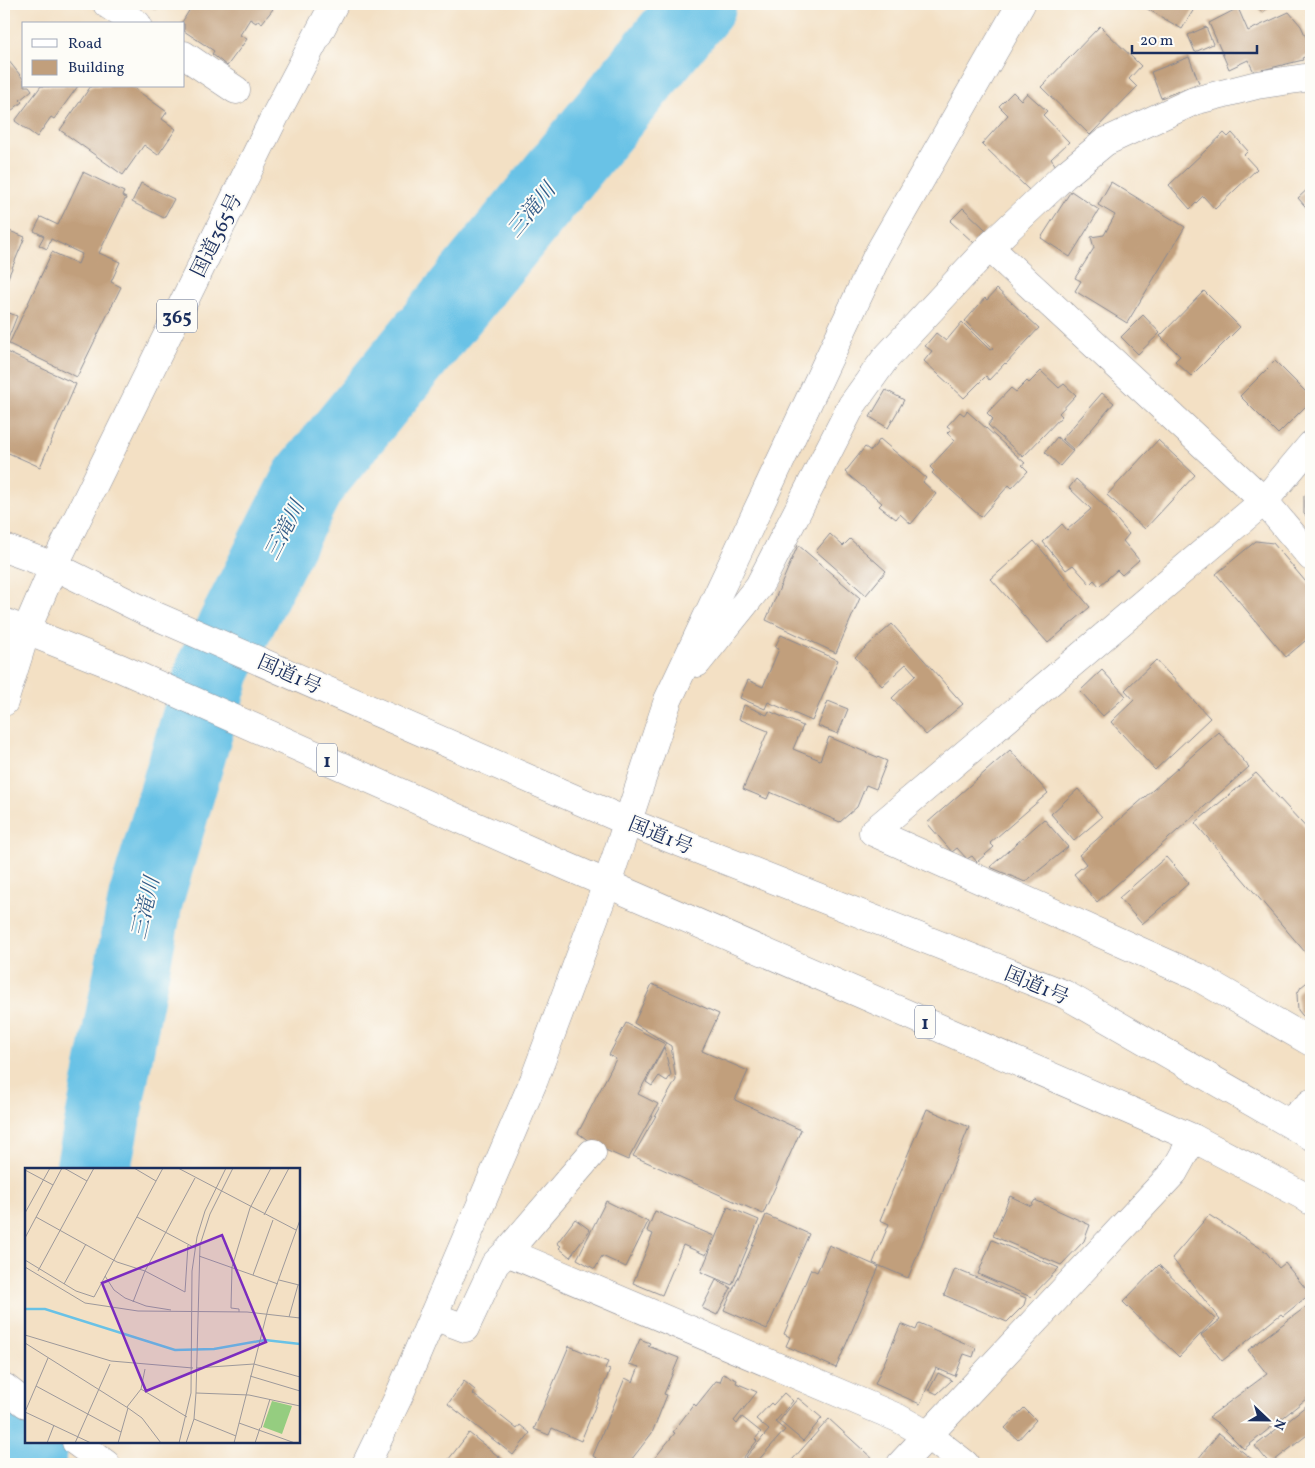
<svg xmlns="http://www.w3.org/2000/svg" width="1315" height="1468" font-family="Vollkorn,'Noto Serif JP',serif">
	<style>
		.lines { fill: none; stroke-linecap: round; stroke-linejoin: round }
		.river { stroke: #69c2e6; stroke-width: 75 }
		.building { fill: #c19f7c }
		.street-casing { stroke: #878891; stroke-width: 29 }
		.highway-casing { stroke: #878891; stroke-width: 29 }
		.street { stroke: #fff; stroke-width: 28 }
		.highway { stroke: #fff; stroke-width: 28 }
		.labels { text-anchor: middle; stroke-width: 4; stroke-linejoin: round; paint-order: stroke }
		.shield { fill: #fdfcf7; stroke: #5f6c8c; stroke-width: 1 }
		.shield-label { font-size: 19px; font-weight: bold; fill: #1b2f5e }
		.street-label { font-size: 20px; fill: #1b2f5e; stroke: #fdfcf7 }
		.water-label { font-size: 21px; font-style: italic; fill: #325b87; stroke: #fdfcf7 }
		.inset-river { fill: none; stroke: #69c2e6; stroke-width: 2.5 }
		.inset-road { fill: none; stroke: #9d999b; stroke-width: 1 }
		.view { fill: #7b2cbf; fill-opacity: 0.15; stroke: #7b2cbf; stroke-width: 2.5 }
		.inset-edge { fill: none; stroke: #1b2f5e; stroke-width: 2.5 }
	</style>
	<rect width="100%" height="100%" fill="#fdfcf7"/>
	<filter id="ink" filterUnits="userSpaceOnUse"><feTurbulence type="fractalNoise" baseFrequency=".02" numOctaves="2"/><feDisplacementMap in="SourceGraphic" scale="10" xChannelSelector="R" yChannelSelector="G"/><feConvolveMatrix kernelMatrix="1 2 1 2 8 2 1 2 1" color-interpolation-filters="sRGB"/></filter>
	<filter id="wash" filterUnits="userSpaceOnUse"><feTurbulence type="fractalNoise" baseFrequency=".0096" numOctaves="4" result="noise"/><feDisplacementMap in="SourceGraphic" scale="20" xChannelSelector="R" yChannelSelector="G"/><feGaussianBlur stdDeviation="1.12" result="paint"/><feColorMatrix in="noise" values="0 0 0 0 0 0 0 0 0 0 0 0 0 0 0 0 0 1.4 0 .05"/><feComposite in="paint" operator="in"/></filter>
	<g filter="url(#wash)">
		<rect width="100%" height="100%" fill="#f3e0c4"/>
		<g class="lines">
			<g class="river">
				<path d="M93 1169 146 898 214 668 308 482 699 4"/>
				<path d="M27 1464 32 1442"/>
			</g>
		</g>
		<g id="blocks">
			<g class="building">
				<path d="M146 4H160L156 10Z"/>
				<path d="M193 4H266L273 9 262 23 258 20 256 23 250 19 240 35 247 39 227 66 212 54 214 51 184 31V24H181Z"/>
				<path d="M1139 4H1197L1182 29Z"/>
				<path d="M1255 4H1273L1262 13Z"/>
				<path d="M1238 8 1248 31 1289 12 1301 26 1311 48V54L1302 58 1303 60 1254 72 1248 60 1229 69 1209 23Z"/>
				<path d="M1100 26 1141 66 1129 79 1137 87 1090 135 1041 87Z"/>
				<path d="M1206 27 1213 44 1195 52 1188 35Z"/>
				<path d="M4 55 24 80V86H29L32 90 20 100 22 102 4 117Z"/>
				<path d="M1189 57 1199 83 1161 98 1151 72Z"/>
				<path d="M41 86H78L54 119 51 117 37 137 15 121Z"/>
				<path d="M91 86H131L167 112 162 119 176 129 158 155 144 145 123 175 60 130Z"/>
				<path d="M1013 92 1021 100 1027 93 1047 111 1043 115 1069 142 1051 159 1056 166 1029 190 982 144 1008 115 999 106Z"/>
				<path d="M1224 133 1228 137 1232 133 1248 151 1244 155 1257 169 1215 209 1203 196 1190 209 1169 185Z"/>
				<path d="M83 172 124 192 122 196 126 198 99 253 120 262 111 282 121 287 77 377 9 344 52 252 78 264 82 254 51 239 47 249 39 245 44 236 34 231 41 217 58 225Z"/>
				<path d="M1111 182 1185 227 1127 323 1075 291 1081 281 1075 278 1094 248 1091 237 1104 235 1115 215 1098 205Z"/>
				<path d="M141 183 174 199 164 218 132 202Z"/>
				<path d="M1311 186V213L1298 198Z"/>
				<path d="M1071 191 1099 210 1070 257 1041 238Z"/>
				<path d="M963 208 986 230 974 243 950 221Z"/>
				<path d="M4 229 25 237 7 280 4 279Z"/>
				<path d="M997 289 1039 328 1006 364 1005 363 989 380 986 376 964 398 924 361 932 351 925 346 936 333 946 341 962 322 990 350 993 348 965 321 985 298 987 300Z"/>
				<path d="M1204 291 1240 327 1191 376 1175 361 1180 356 1160 336Z"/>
				<path d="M4 311 17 316 6 344 4 343Z"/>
				<path d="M1143 315 1160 333 1138 354 1121 337Z"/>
				<path d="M4 351 76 384 40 467 4 451Z"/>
				<path d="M1275 361 1311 397V401L1278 434 1240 396Z"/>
				<path d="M1041 371 1059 388 1064 384 1076 395 1059 413 1062 416 1023 457 988 425 993 419 987 413 1011 388 1016 392 1027 381 1029 383Z"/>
				<path d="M886 390 904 400 888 428 870 417Z"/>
				<path d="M1102 393 1114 403 1074 450 1062 439Z"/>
				<path d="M967 411 1025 463 1022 465 1028 471 1012 488 1009 485 981 517 932 473 934 471 930 467 955 440 947 433 951 429 947 426 960 412 964 415Z"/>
				<path d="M1057 437 1073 451 1060 466 1045 452Z"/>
				<path d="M880 439 926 478 923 482 936 494 911 524 900 514 896 519 879 506 882 503 845 472 865 447 871 451Z"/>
				<path d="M1158 440 1195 475 1145 529 1107 495Z"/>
				<path d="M1076 479 1108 509 1129 534 1123 541 1139 560 1122 575 1117 570 1099 586 1094 580 1090 584 1073 565 1066 570 1043 542 1062 524 1067 530 1091 509 1069 488Z"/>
				<path d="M1311 489V521L1304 514V496Z"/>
				<path d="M830 534 843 546 850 539 886 571 866 595 816 551Z"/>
				<path d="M1034 541 1090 607 1048 643 991 579Z"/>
				<path d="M1256 541 1273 543 1311 588V636L1286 657 1216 574Z"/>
				<path d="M798 545 860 598 836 653 766 620Z"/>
				<path d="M892 624 963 704 926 735 892 698 916 675 906 664 882 686 855 657Z"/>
				<path d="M781 635 838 660 812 721 768 702 765 709 740 698 748 680 763 687 779 649 775 647Z"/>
				<path d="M1156 660 1210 718 1155 770 1111 722 1134 700 1125 690Z"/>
				<path d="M1102 670 1126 696 1103 716 1080 691Z"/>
				<path d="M828 701 848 709 838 734 818 726Z"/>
				<path d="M744 705 767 715 769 711 803 726 793 749 820 760 829 737 887 761 876 789 866 785 857 807 840 822 770 792 767 799 743 789 768 731 739 719Z"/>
				<path d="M1219 732 1249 767 1097 902 1074 874 1086 864 1079 855Z"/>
				<path d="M1010 750 1048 793 990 843 994 847 977 862 972 856 967 859 957 848 952 852 927 823Z"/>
				<path d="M1256 773 1311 833V959L1195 823Z"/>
				<path d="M1078 789 1102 817 1074 841 1051 814Z"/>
				<path d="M1044 819 1068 847 1025 882 990 867Z"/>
				<path d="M1166 857 1189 883 1142 924 1119 898Z"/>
				<path d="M1311 979V1022L1302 1015 1298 1010 1297 994 1301 987Z"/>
				<path d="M652 984 719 1014 702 1051 748 1071 735 1100 801 1130 763 1214 633 1156 676 1080 671 1046 634 1023Z"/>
				<path d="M626 1023 665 1044 638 1094 658 1104 628 1160 594 1145 578 1133 616 1059 609 1055Z"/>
				<path d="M664 1047 671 1075 667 1081 659 1076 652 1086 646 1082Z"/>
				<path d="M927 1109 969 1127 908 1278 873 1263 889 1224 880 1220Z"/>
				<path d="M1010 1196 1031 1206 1035 1200 1090 1225 1084 1241 1061 1265 993 1236Z"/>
				<path d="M606 1201 648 1222 626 1267 602 1256 595 1269 577 1259Z"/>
				<path d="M728 1207 759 1220 732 1285 701 1272Z"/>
				<path d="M655 1211 714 1236 706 1255 683 1245 662 1295 633 1283 653 1234 647 1231Z"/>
				<path d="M766 1215 809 1234 767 1329 724 1310Z"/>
				<path d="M1209 1215 1265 1251 1279 1268 1285 1263 1310 1294 1283 1316 1281 1314 1222 1361 1201 1335 1220 1320 1172 1258Z"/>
				<path d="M575 1219 590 1230 570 1257 559 1248 561 1246 557 1243Z"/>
				<path d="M992 1240 1059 1268 1031 1297 978 1274Z"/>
				<path d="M829 1245 879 1267 836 1368 786 1346 790 1337 784 1334 811 1269 817 1272Z"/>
				<path d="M1159 1265 1215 1319 1179 1357 1123 1302Z"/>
				<path d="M955 1269 1026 1298 1024 1305 1007 1322 944 1295Z"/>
				<path d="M716 1280 731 1288 717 1315 702 1308Z"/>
				<path d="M1311 1303V1395L1244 1449 1219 1424 1209 1417 1267 1374 1248 1350Z"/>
				<path d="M919 1323 976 1348 973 1357 964 1354 955 1376 936 1368 920 1404 875 1384 901 1324 916 1330Z"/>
				<path d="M640 1339 650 1343 648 1346 679 1358 664 1394 667 1395 652 1433 628 1464H606L593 1456 625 1378 633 1382 639 1367 629 1364Z"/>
				<path d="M569 1346 608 1362 605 1368 610 1370 581 1441 552 1428 549 1435 534 1429Z"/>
				<path d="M938 1373 952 1380 937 1394 929 1390Z"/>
				<path d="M723 1374 737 1380 736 1383 757 1392 734 1421 737 1424 742 1417 761 1432 755 1439 757 1441 738 1464H650L675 1433 673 1432 694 1404 696 1406 716 1381 720 1382Z"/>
				<path d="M464 1381 475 1390 473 1394 517 1429 520 1425 530 1433 513 1455 448 1404Z"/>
				<path d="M784 1393 793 1401 775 1422 785 1430 755 1464 746 1457 769 1430 756 1419 771 1403 773 1405Z"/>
				<path d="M798 1398 822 1418 803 1441 779 1421Z"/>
				<path d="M1311 1402V1432L1270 1464 1255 1446Z"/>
				<path d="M1024 1408 1036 1420 1018 1440 1005 1428Z"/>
				<path d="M829 1419 875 1461 872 1464H796L792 1460Z"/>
				<path d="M469 1433 503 1460 499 1464H445Z"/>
				<path d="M1219 1433 1258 1464H1194Z"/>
			</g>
		</g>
	</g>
	<g filter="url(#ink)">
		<use href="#blocks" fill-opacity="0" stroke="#878891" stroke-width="1"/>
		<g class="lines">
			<g class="street-casing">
				<g id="street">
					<path d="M107 4 137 24"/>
					<path d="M184 55 236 90"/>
					<path d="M989 247 1264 501 1311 557"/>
					<path d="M1311 445 1264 501 873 832 1198 977 1311 1042"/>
					<path d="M697 663 759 586 852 405 885 359 989 247 1064 176 1105 142 1194 101 1257 85 1311 77"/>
					<path d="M4 702 26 631"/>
					<path d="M1289 1122 1311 1103"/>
					<path d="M507 1252 592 1153"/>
					<path d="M433 1316 465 1328 495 1264 507 1252 898 1418 928 1435 965 1464"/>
					<path d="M4 1387 26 1404"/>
					<path d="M76 1442 106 1464"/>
					<path d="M366 1464 398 1398 534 1080 607 884 668 700 877 256 1021 4"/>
					<path d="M901 1464 1174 1172 1193 1138"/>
				</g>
			</g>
			<g class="highway-casing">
				<g id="highway">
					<path d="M4 548 54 566 147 612 628 822 1064 994 1311 1136"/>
					<path d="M4 622 120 668 534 852 1193 1138 1302 1195 1311 1201"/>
					<path d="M26 631 54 566 275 116 334 4"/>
				</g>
			</g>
			<use href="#street" class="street"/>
			<use href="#highway" class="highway"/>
		</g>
	</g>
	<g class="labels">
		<g class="shield">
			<rect x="157" y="299.5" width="40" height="33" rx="4"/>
			<rect x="317" y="743.5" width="20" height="33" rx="4"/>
			<rect x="915" y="1005.5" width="20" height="33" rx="4"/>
		</g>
		<g class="shield-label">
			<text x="177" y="323">365</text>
			<text x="327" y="767">1</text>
			<text x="925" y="1029">1</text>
		</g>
		<g class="street-label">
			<text transform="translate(216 235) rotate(-64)" y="7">国道365号</text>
			<text transform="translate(290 674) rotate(24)" y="7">国道1号</text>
			<text transform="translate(661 835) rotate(22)" y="7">国道1号</text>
			<text transform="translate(1037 985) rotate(23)" y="7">国道1号</text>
		</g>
		<g class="water-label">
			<text transform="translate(531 210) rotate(-51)" y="7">三滝川</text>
			<text transform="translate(284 530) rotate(-63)" y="7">三滝川</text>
			<text transform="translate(145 908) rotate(-77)" y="7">三滝川</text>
		</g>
	</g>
	<g transform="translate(25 1168)">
		<rect width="275" height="275" fill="#f3e0c4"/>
		<path d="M247 233 267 238 257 266 238 259Z" fill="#95cd80"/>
		<path class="inset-river" d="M0 141H20L150 182 189 181 240 172 275 176"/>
		<path class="inset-road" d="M39 0 62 13M109 0 131 13M153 0 271 62M0 2 28 17 0 70M28 17 37 0M0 45 25 0M239 47 264 0M11 49 92 94 120 103 160 124 163 77M112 49 170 80M174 88 253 116M0 92 51 123 69 129 138 0M0 99 60 135 113 143 222 144 275 150M13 103 69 0M228 107 248 52M80 108 89 122 100 130 121 138 146 142M254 112 274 117M39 116 61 76M108 134 120 103 170 10M214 144V141L206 140 207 99 225 40 246 0M264 149 273 117M0 167 86 193 168 200M0 175 103 240 117 250 136 275M171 200 229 196 275 209M225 208 275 223M11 218 96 264M116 221 162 249M171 225 224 227 275 238M102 239 116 221 120 201M0 244 66 275M0 244 23 190M169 251 211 268M214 255 270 275M236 260 245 231M22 275 29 257M50 275 85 196M93 275 103 240M154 275 166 225 167 103 172 69 180 43 201 0M161 275 169 251 171 225 175 77 185 46 208 0M209 275 243 141 275 52M230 275 235 260"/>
		<path class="view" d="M197 67 241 174 121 223 77 115Z"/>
		<rect width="275" height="275" class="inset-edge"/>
	</g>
	<rect width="1315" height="1468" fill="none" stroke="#fdfcf7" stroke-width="20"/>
	<rect x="22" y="22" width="162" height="65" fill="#fdfcf7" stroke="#a3aaba"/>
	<rect x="32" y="39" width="25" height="8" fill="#ffffff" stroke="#a3aaba"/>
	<text x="68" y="48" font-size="15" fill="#1b2f5e">Road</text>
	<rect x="32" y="60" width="25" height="15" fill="#c19f7c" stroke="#a3aaba"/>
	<text x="68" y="72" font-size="15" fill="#1b2f5e">Building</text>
	<g transform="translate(1268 1420) rotate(112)" stroke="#fdfcf7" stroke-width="4" paint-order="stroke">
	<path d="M0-4L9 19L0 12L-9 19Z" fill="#1b2f5e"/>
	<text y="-8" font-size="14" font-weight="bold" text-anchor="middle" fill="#1b2f5e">N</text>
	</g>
	<path d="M1132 45v8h125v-8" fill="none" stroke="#1b2f5e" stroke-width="2.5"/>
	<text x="1140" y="45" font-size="15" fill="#1b2f5e" stroke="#fdfcf7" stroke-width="4" paint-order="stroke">20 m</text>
</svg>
